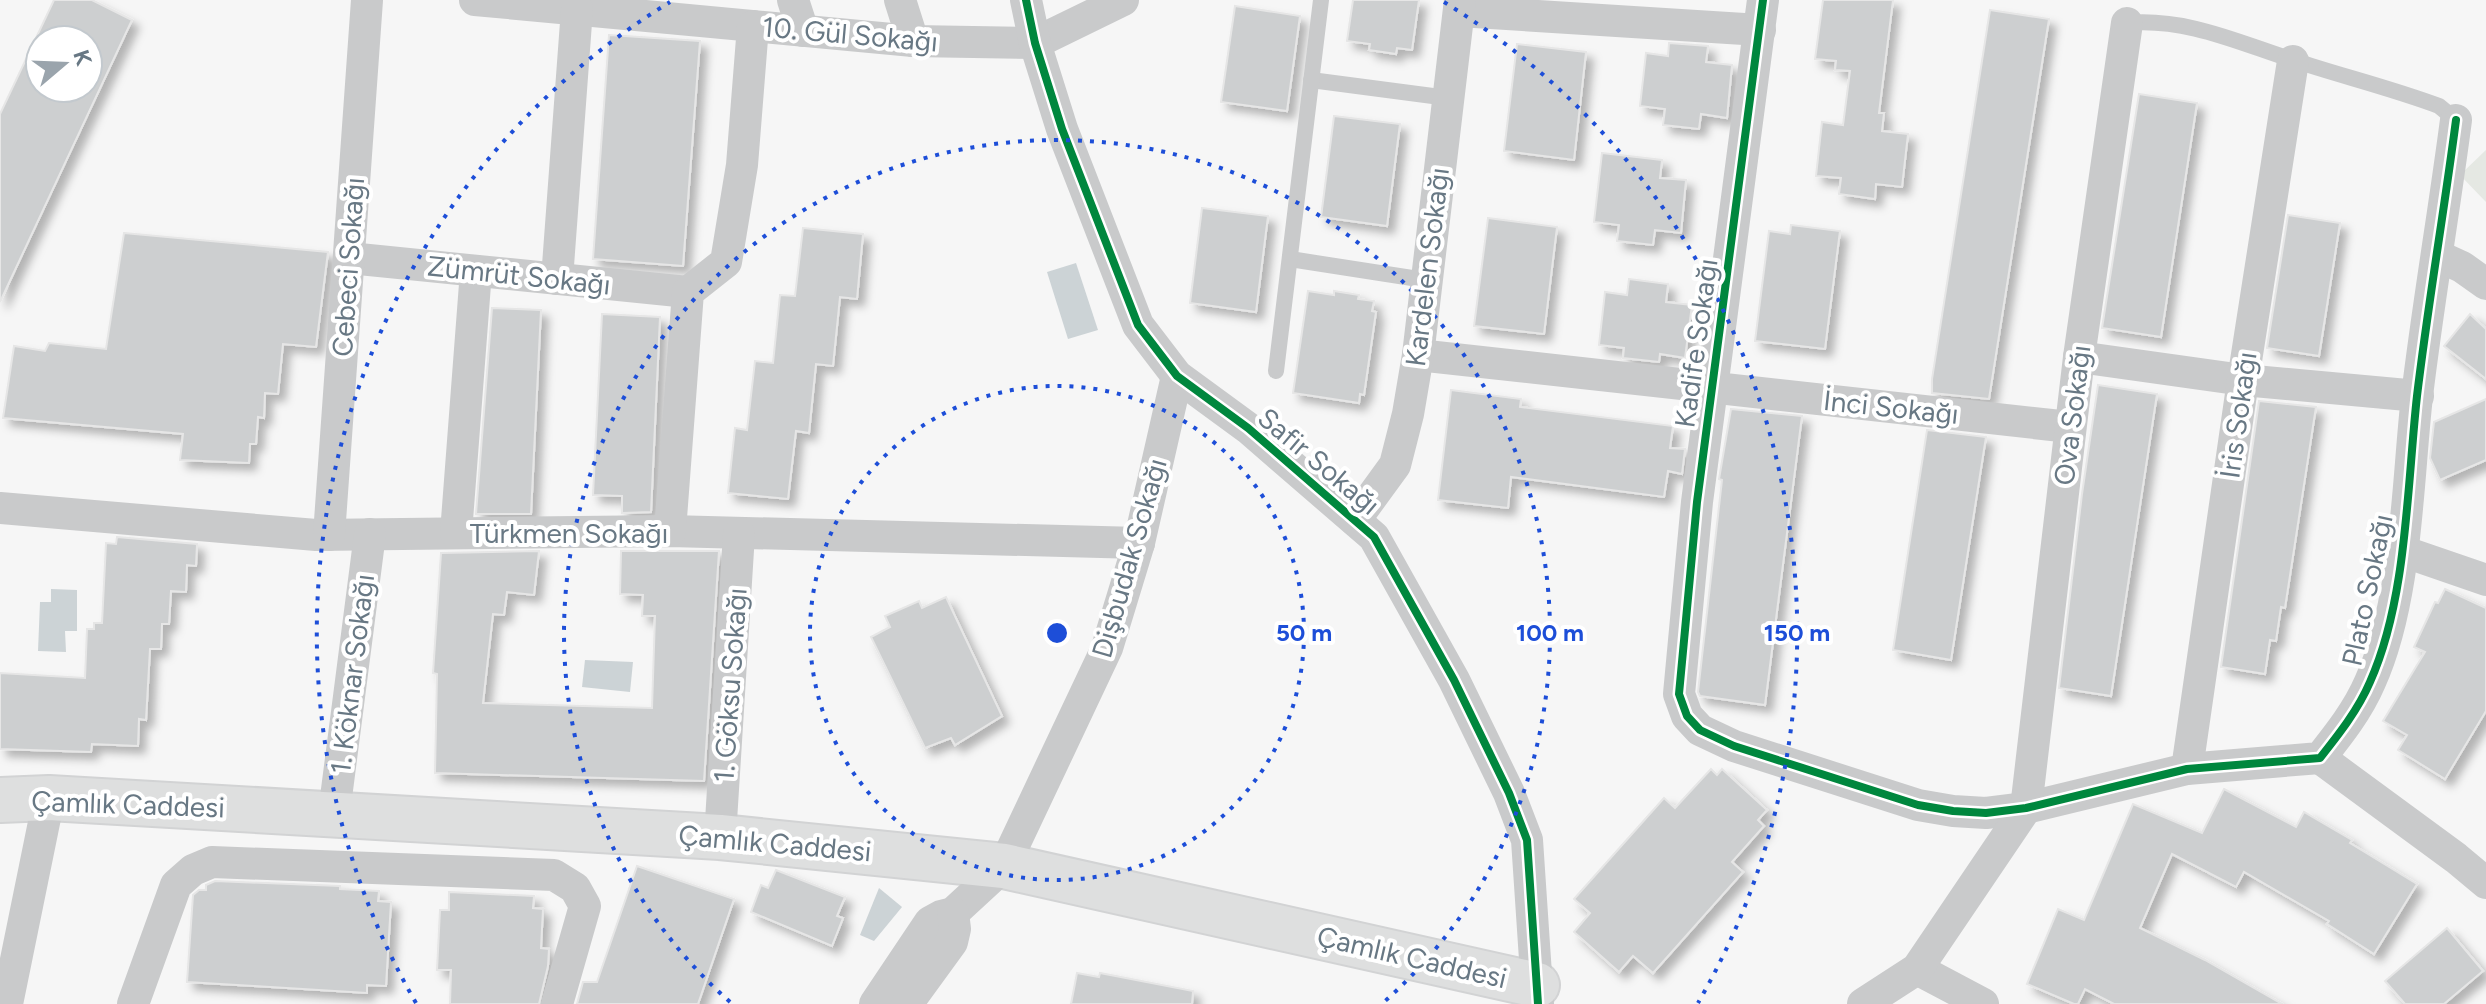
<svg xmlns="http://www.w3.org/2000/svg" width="2486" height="1004" font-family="Figtree,sans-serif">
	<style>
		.green { fill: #e5e8e3 }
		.water { fill: #ccd3d6 }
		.building { fill: #cdcfd0; stroke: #e6e6e6; stroke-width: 2; fill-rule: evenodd; filter: url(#shadow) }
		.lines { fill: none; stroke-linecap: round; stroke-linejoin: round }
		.secondary-casing { stroke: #d2d3d4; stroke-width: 48 }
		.lane { stroke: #c9cacb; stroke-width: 16 }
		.street { stroke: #c9cacb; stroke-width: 32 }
		.secondary { stroke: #dedfdf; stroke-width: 44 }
		.cycleway-casing { stroke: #fff; stroke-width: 13 }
		.cycleway { stroke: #00873e; stroke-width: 8 }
		.ring { fill: none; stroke: #1d4ed8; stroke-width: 4; stroke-dasharray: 4 8 }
		.labels { text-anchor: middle; stroke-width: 8; stroke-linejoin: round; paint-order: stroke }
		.street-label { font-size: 28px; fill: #687884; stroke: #fff }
		.centre { fill: #1d4ed8; stroke: #fff; stroke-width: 4 }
		.ring-label { font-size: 24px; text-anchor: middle; font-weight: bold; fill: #1d4ed8; stroke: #fff; stroke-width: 8; stroke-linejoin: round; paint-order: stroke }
	</style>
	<defs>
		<filter id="shadow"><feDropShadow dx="7" dy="7" stdDeviation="4" flood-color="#0004"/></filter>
	</defs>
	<rect width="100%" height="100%" fill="#f6f6f6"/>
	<path class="green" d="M2486 150V202L2460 175Z"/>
	<g class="water">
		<path d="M1076 263 1098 330 1068 339 1047 272Z"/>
		<path d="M51 589 77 590V631H65L66 652 38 651 40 602H51Z"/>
		<path d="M585 660 633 662 630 692 582 687Z"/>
		<path d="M879 888 902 907 874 941 860 935Z"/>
	</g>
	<g class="building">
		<path d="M54 0H92L132 20 0 302V114ZM40 40H88V88H40Z"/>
		<path d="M1353 0H1419L1412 50 1397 48 1396 54 1369 50 1370 44 1347 41Z"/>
		<path d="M1823 0H1893L1879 113H1884L1882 131 1908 134 1902 187 1876 184 1875 199 1839 194 1841 178 1816 176 1822 122 1843 125 1850 71 1835 70 1836 61 1815 59Z"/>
		<path d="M1235 6 1300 16 1287 111 1221 102Z"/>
		<path d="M1990 10 2049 19 1989 399 1932 393V379Z"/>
		<path d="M609 35 700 41 683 266 593 259Z"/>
		<path d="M1669 43 1708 46 1706 62 1732 65 1727 118 1701 114 1699 129 1663 125 1665 109 1640 106 1646 53 1668 56Z"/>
		<path d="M1517 44 1586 52 1574 160 1504 151Z"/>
		<path d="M2139 94 2197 103 2161 337 2102 328Z"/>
		<path d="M1334 116 1400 124 1387 226 1321 217Z"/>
		<path d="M1602 153 1662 160 1660 178 1686 180 1681 233 1655 230 1653 245 1617 241 1619 225 1594 222Z"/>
		<path d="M1202 208 1268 216 1256 312 1190 303Z"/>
		<path d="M2288 215 2340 223 2319 356 2267 348Z"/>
		<path d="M1488 218 1557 227 1544 334 1474 326Z"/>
		<path d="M1791 225 1840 231 1825 349 1755 341 1769 231 1790 234Z"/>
		<path d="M803 228 863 234 857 299 840 297 833 366 816 364 809 433 796 431 788 499 728 493 735 428 747 430 755 361 773 363 780 295 795 296Z"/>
		<path d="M124 233 328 252 316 347 283 344 278 394 265 393 264 418 258 417 256 444H250L249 463 180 460 183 434 3 418 14 346 45 351 49 343 106 349Z"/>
		<path d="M1629 279 1668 284 1666 302 1692 305 1685 358 1660 354 1659 362 1623 358 1624 348 1599 345 1605 292 1627 295Z"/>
		<path d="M1308 291 1334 295V291L1359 295 1358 299 1374 301 1372 311 1376 312 1364 395 1360 394 1359 403 1293 393Z"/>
		<path d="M492 308 541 310 531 514H476Z"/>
		<path d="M602 314 660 317 651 512 622 513V496L593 495Z"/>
		<path d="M2470 314 2486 329V379L2444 346Z"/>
		<path d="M2098 385 2157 394 2111 696 2059 688 2082 494Z"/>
		<path d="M1451 390 1521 399 1520 407 1673 426 1670 448 1685 449 1682 474 1668 471 1664 497 1511 477 1508 508 1438 500Z"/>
		<path d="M2486 399V460L2440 480 2430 458 2434 422Z"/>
		<path d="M2259 401 2316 407 2285 608 2281 607 2276 641 2270 640 2265 674 2221 667Z"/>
		<path d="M1731 409 1802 416 1765 705 1700 696 1698 692 1722 480 1719 479Z"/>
		<path d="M1927 430 1986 437 1951 660 1893 650Z"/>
		<path d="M117 537 197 544 196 566 187 565 186 592 171 591 169 624H162L161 649H150L146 720 139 719 138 746 92 744 91 752 0 749V673L85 678 87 629H94V623H102L106 543 116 544Z"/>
		<path d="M539 551 534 595 507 592 504 615 493 614 483 703 652 708 655 616H642L643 595 620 594 621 551H719L704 781 435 773 437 674 433 673 441 553Z"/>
		<path d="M2445 589 2486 608V711L2445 779 2398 750 2407 735 2383 721 2425 652 2414 647 2435 602 2438 603Z"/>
		<path d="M946 597 1002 716 955 745 951 738 925 748 871 637 890 627 885 616 919 601 922 608Z"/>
		<path d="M1711 769 1717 775 1722 769 1767 810 1758 820 1764 826 1732 862 1743 872 1653 973 1633 956 1619 972 1574 932 1590 913 1574 899 1664 798 1675 808Z"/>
		<path d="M2224 789 2296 827 2304 812 2352 840 2350 843 2417 884 2374 954 2327 924 2329 921 2244 872 2236 887 2172 854 2140 928 2205 960 2282 1004H2114L2085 989 2078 1004H2074L2027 984 2058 909 2084 920 2133 804 2202 833Z"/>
		<path d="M637 866 734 899 698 1004H577L583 982H597Z"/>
		<path d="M776 870 845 897 837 916 843 918 832 946 751 912 761 885 768 888Z"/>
		<path d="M215 881 340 886V889L379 891 378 901 391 902 386 986 367 985V993L187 982 193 895 199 890H206V885Z"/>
		<path d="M449 892 534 896 533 908 543 909 541 948 549 949 548 966 539 1004H450L451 970H437L440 910H449Z"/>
		<path d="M2447 928 2483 971 2444 1004H2405L2385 981Z"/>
		<path d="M1077 973 1099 977 1100 973 1193 991 1192 1004H1071Z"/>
	</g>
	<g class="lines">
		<g class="secondary-casing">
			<path id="secondary" d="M0 800 49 798 720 837 1004 866 1537 985"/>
		</g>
		<g class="lane">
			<path d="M2127 23C2187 18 2237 42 2293 60 2341 76 2391 88 2439 106L2456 120"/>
			<path d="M1311 80 1448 98"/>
			<path d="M1290 259 1425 280"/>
			<path d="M1276 371 1321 0"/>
		</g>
		<g class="street">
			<path d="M475 0 913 41 1035 43 1123 0"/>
			<path d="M793 0 803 31"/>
			<path d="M900 0 913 41"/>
			<path d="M1026 0 1035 43 1062 129 1138 325 1177 376 1248 428 1374 537 1454 680 1509 793 1527 840 1538 1004"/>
			<path d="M1763 0 1697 502 1679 694 1687 716 1700 730 1734 746 1918 805 1953 811 1986 813 2026 808 2187 769 2320 758C2339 734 2358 710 2370 682 2407 600 2407 486 2417 396 2428 304 2444 212 2456 120"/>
			<path d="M1459 11 1760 30"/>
			<path d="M2438 256 2462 267 2486 284"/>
			<path d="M349 258 688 292"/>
			<path d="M557 279 577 9"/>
			<path d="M1418 355 2070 427"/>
			<path d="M2079 357 2243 380 2418 396"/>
			<path d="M0 508 316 535 670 531 1139 543"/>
			<path d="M1355 520 1395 465 1408 414 1418 355 1460 0"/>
			<path d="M670 531 688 292 726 262 742 165 753 26"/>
			<path d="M456 533 476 271"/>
			<path d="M329 535 367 0"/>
			<path d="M2402 551 2486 580"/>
			<path d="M2320 758 2456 858 2486 883"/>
			<path d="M2187 769 2243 380 2293 61"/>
			<path d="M334 813 370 534"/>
			<path d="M720 837 739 534"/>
			<path d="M1917 969 1983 1004"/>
			<path d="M7 1004 49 798"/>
			<path d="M133 1004 176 885 193 870 212 862 554 875 575 888 585 906 557 1004"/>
			<path d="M875 1004 930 922 941 916 953 913 1004 866 1107 648 1139 543 1177 376"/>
			<path d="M907 1004 952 942 955 929 953 913"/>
			<path d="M1863 1004 1917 969 2026 808 2079 357 2127 23"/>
		</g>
		<use href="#secondary" class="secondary"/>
		<g class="cycleway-casing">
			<g id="cycleway">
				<path d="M1026 0 1035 43 1062 129 1138 325 1177 376 1248 428 1374 537 1454 680 1509 793 1527 840 1538 1004"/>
				<path d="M1763 0 1697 502 1679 694 1687 716 1700 730 1734 746 1918 805 1953 811 1986 813 2026 808 2187 769 2320 758C2339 734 2358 710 2370 682 2407 600 2407 486 2417 396 2428 304 2444 212 2456 120"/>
			</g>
		</g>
		<use href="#cycleway" class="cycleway"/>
	</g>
	<g class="ring">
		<circle cx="1057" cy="633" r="247"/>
		<path d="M730 1002A493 493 0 1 1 1384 1002"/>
		<path d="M416 1003A740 740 0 0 1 670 2M1444 2A740 740 0 0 1 1698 1003"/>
	</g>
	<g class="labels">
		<g class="street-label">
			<text transform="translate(850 34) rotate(5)" y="10">10. Gül Sokağı</text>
			<text transform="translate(348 267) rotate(-86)" y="10">Cebeci Sokağı</text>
			<text transform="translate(1427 267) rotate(-83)" y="10">Kardelen Sokağı</text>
			<text transform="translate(519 275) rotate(6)" y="10">Zümrüt Sokağı</text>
			<text transform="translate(1696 343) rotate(-82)" y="10">Kadife Sokağı</text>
			<text transform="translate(1891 407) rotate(6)" y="10">İnci Sokağı</text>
			<text transform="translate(2072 415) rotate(-83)" y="10">Ova Sokağı</text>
			<text transform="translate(2238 415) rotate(-82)" y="10">İris Sokağı</text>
			<text transform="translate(1319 461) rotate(40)" y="10">Safir Sokağı</text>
			<text x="569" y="543">Türkmen Sokağı</text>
			<text transform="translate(1129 558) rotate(-74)" y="10">Dişbudak Sokağı</text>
			<text transform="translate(2367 590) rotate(-78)" y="10">Plato Sokağı</text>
			<text transform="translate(352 674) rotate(-83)" y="10">1. Köknar Sokağı</text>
			<text transform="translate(730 685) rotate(-86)" y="10">1. Göksu Sokağı</text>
			<text transform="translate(128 804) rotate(2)" y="10">Çamlık Caddesi</text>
			<text transform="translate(775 843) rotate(5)" y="10">Çamlık Caddesi</text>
			<text transform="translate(1412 957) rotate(13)" y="10">Çamlık Caddesi</text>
		</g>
	</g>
	<circle cx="1057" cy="633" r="12" class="centre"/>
	<g class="ring-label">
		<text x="1304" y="641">50 m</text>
		<text x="1550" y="641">100 m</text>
		<text x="1797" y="641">150 m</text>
	</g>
	<g transform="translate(64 64) rotate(71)"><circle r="38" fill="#ffffff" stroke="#c3c9ce" stroke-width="2"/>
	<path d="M0-6L14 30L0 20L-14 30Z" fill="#9aa4ac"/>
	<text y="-12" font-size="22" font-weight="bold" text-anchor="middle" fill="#687884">K</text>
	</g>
</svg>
